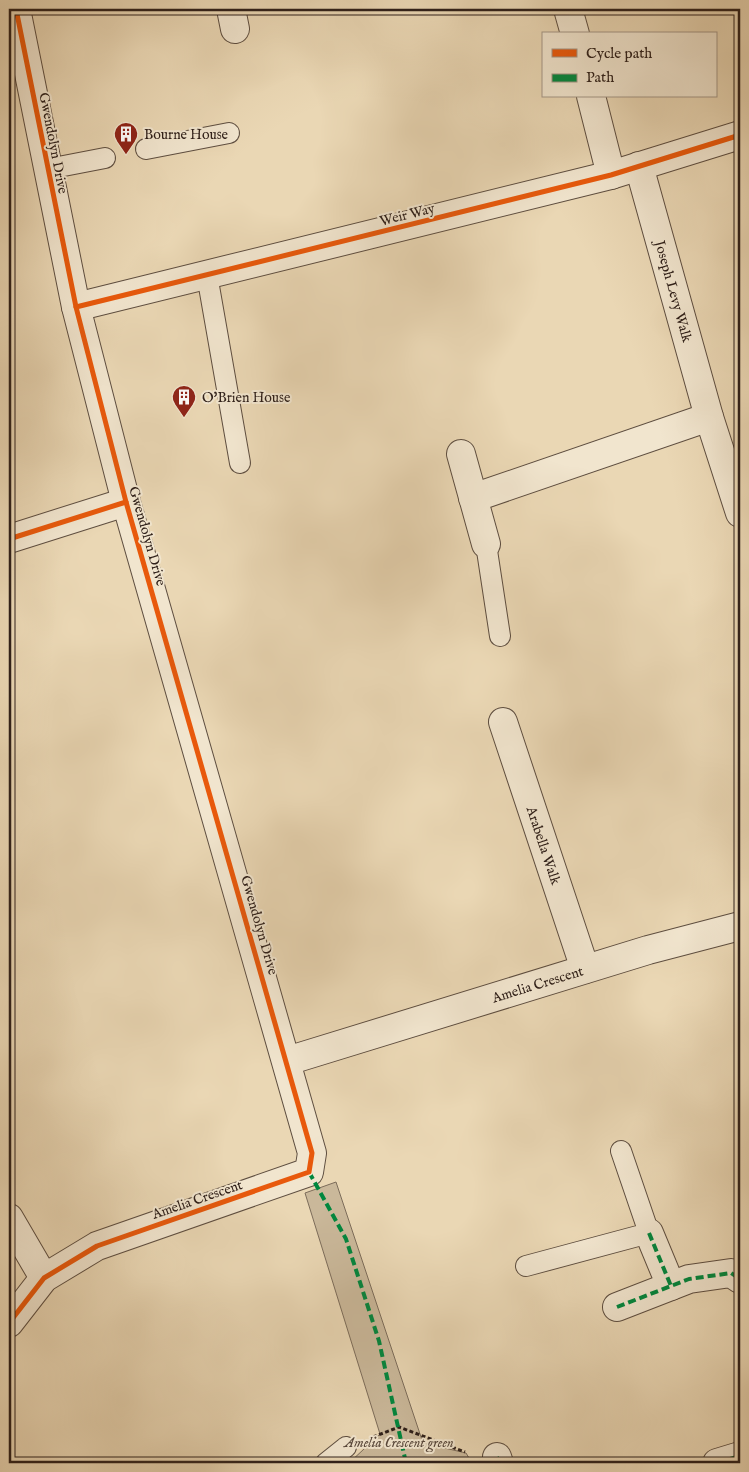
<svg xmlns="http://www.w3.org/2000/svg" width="749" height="1472" font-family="'IM FELL English',serif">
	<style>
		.green { fill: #cab89a; stroke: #7c6c5a }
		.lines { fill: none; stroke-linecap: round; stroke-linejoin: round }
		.lane-casing { stroke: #5e4e40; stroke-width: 22 }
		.street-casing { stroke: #5e4e40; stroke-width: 30 }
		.path { stroke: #2f201a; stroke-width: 3; stroke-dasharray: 4 2.5; stroke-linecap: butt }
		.lane { stroke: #f1e5ce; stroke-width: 20 }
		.street { stroke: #f1e5ce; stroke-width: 28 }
		.quiet { stroke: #00873e; stroke-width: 4; stroke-dasharray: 8 4; stroke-linecap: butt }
		.cycleway-casing { stroke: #f1e5ce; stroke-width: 8 }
		.cycleway { stroke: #e8590c; stroke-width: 5 }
		.labels { text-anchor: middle; stroke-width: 4; stroke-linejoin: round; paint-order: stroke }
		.poi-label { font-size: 14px; fill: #2f201a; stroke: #f1e5ce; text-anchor: start }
		.street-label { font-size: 14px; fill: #2f201a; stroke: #f1e5ce }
		.park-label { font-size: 14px; font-style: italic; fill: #56463a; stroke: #f1e5ce }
	</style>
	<rect width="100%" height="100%" fill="#ead7b4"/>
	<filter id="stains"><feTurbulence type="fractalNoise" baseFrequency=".004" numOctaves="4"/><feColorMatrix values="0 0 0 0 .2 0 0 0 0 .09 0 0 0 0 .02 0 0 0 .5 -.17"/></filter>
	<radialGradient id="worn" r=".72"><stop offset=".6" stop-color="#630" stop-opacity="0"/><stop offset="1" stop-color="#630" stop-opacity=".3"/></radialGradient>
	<path class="green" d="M336 1182 423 1443 466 1453 472 1463H349L380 1434 305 1193Z"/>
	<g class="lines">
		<g class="lane-casing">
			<g id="lane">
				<path d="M146 149 229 133"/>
				<path d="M48 169 105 158"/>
				<path d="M207 275 240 463"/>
				<path d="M486 544 500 636"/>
				<path d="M526 1266 649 1233 621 1151"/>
				<path d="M326 1463 346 1447"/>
			</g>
		</g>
		<g class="street-casing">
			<g id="street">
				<path d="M231 9 235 29"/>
				<path d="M568 9 575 34"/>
				<path d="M591 96 611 175"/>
				<path id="s1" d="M639 166 709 417 740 513"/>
				<path d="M76 307 611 175 740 135"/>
				<path d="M461 454 486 544"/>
				<path d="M473 498 709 417"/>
				<path d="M9 539 126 502"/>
				<path id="s2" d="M503 722 585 969"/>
				<path id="s3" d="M287 1061 648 950 740 926"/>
				<path d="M9 1218 44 1278"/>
				<path d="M649 1233 671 1286"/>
				<path d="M617 1307 689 1279 731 1273 740 1279"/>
				<path d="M9 1323 44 1278 97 1246 309 1172 312 1153 126 502 76 307 16 9"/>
				<path d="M497 1457 499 1463"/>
				<path d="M717 1463 740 1456"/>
			</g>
		</g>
		<path class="path" d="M373 1437 399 1427 465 1452"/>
		<use href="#lane" class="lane"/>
		<use href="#street" class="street"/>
		<g class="quiet">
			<path d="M309 1172 346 1239 379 1341 406 1463"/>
			<path d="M649 1233 671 1286"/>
			<path d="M617 1307 689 1279 731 1273 740 1279"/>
			<path d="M497 1457 499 1463"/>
			<path d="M717 1463 740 1456"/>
		</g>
		<g class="cycleway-casing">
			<g id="cycleway">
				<path d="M76 307 611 175 740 135"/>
				<path d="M9 539 126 502"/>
				<path d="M9 1323 44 1278 97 1246 309 1172 312 1153 126 502 76 307 16 9"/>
			</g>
		</g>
		<use href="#cycleway" class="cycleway"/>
	</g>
	<defs>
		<g id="building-pin" transform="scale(1.25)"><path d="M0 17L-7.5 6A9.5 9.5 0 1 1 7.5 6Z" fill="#8f2418" stroke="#f1e5ce"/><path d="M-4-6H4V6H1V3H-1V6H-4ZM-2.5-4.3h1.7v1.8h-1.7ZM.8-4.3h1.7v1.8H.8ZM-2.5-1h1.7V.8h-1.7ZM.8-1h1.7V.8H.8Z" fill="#fff"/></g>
	</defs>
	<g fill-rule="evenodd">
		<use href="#building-pin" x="126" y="134"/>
		<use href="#building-pin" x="184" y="397"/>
	</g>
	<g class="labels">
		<g class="poi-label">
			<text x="144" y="139">Bourne House</text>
			<text x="202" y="402">O'Brien House</text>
		</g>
		<g class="street-label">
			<text transform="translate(54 143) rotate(79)" y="5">Gwendolyn Drive</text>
			<text transform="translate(407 214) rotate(-14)" y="5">Weir Way</text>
			<text dy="5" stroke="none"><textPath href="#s1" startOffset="130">Joseph Levy Walk</textPath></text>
			<text transform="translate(148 536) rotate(74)" y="5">Gwendolyn Drive</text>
			<text dy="5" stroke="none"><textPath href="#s2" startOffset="130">Arabella Walk</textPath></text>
			<text transform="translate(260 925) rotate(74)" y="5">Gwendolyn Drive</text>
			<text dy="5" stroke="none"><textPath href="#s3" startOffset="262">Amelia Crescent</textPath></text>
			<text transform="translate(197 1199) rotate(-19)" y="5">Amelia Crescent</text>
		</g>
		<g class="park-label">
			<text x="399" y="1447">Amelia Crescent green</text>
		</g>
	</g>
	<rect width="749" height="1472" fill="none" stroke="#ead7b4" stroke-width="30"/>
	<rect x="10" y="10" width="729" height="1452" fill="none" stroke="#2f201a" stroke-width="2.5"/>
	<rect x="15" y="15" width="719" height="1442" fill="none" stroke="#2f201a"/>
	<rect x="542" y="32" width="175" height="65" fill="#f1e5ce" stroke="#a39686"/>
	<rect x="552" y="49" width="25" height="8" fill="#e8590c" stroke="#a39686"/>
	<text x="586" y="58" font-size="15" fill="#2f201a">Cycle path</text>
	<rect x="552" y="74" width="25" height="8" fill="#00873e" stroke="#a39686"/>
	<text x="586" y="82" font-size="15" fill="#2f201a">Path</text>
	<rect width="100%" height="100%" filter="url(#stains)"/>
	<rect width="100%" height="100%" fill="url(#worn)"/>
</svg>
